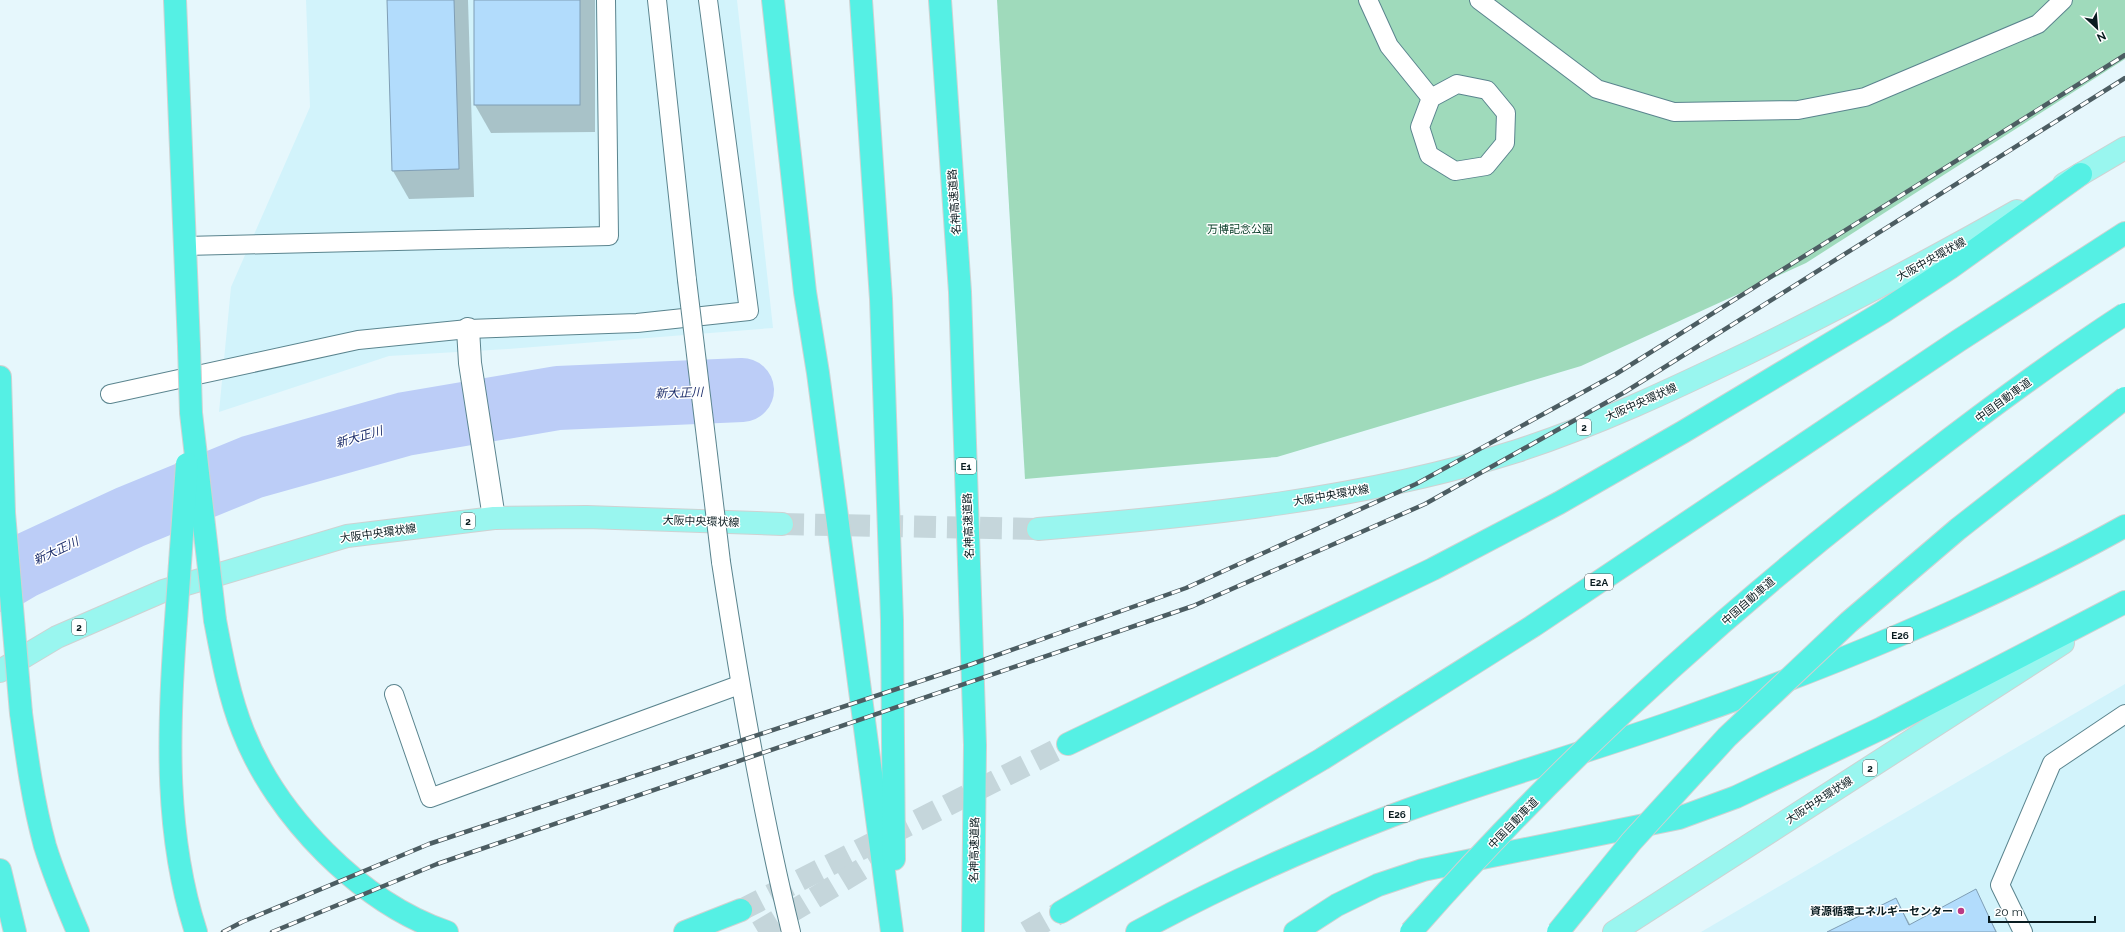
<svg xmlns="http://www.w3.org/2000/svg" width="2125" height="932" font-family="Raleway,'Noto Sans JP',sans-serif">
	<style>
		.built { fill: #d2f3fb }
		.green { fill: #9fdabb }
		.shadow { fill: #0003 }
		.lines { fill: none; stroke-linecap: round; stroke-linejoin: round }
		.river { stroke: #bccdf7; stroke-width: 64 }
		.building { fill: #b2dcfc; stroke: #7f9eb5 }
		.primary-tunnel { stroke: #c5d6db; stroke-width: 22; stroke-dasharray: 22 11; stroke-linecap: butt }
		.highway-tunnel { stroke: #c5d6db; stroke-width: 22; stroke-dasharray: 22 11; stroke-linecap: butt }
		.lane-casing { stroke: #5a848e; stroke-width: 20 }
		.secondary-casing { stroke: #5a848e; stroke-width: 24 }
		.primary-casing { stroke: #ced2d2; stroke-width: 24 }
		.highway-casing { stroke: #ced2d2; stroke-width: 24 }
		.lane { stroke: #fff; stroke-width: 18 }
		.secondary { stroke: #fff; stroke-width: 22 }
		.primary { stroke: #99f6ef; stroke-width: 22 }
		.highway { stroke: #55f0e4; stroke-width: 22 }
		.rail-casing { stroke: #4c5d62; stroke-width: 4.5 }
		.rail { stroke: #fff; stroke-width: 3; stroke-dasharray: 9; stroke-linecap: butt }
		.lane-bridge-casing { stroke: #5a848e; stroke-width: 20; stroke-linecap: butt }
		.highway-bridge-casing { stroke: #ced2d2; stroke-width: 24; stroke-linecap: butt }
		.lane-bridge { stroke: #fff; stroke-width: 18 }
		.highway-bridge { stroke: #55f0e4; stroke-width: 22 }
		.poi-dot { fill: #ba3a85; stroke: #fff; stroke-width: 1.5 }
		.labels { text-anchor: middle; stroke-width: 3; stroke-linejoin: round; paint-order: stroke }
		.shield { fill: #fff; stroke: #546063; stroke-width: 1 }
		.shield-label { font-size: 10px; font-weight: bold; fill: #0a1c20 }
		.street-label { font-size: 11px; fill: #0a1c20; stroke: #fff }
		.park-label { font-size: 11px; fill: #0d402b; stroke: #fff }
		.poi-label { font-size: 11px; font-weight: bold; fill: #0a1c20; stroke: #fff; text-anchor: end }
		.water-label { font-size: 12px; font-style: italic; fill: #1e2f6c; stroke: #fff }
	</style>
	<rect width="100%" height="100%" fill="#e6f7fc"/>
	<g class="built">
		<path d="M306 0H737L773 328 508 349 389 356 219 412 231 287 310 107Z"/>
		<path d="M2125 684V932H1701Z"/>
	</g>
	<path class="green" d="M997 0H2125V59L1806 263 1581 366 1277 457 1025 479Z"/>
	<g class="shadow">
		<path d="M388 0H468L474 197 409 199 393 171Z"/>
		<path d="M475 0H595V132L491 133 475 105Z"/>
		<path d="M1975 890 1997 932H1829L1896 899 1911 926Z"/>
	</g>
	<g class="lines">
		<path class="river" d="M0 580 22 567 130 517 252 467 405 424 558 398 742 390"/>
	</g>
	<g class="building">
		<path d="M387 0H454L459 169 392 171Z"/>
		<rect x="474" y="0" width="106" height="105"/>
		<path d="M1976 889 1996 932H1827L1896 898 1909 925Z"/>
	</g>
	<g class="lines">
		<path class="primary-tunnel" d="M782 524 1038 529"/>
		<g class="highway-tunnel">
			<path d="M741 910 1068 744"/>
			<path d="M758 932 897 848"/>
			<path d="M1026 932 1061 912"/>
		</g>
		<g class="lane-casing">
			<g id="lane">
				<path d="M657 0 687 280"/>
				<path d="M1368 0 1389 46 1431 98"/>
				<path d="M1479 0 1597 89 1674 112 1798 110 1865 97 2038 24 2063 0"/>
				<path d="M1457 84 1487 90 1506 113 1505 143 1486 166 1455 171 1429 155 1420 127 1431 98Z"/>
				<path d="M185 246 609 236 606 0"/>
				<path d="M110 394 358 340 468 329 637 323 749 311 708 0"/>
				<path d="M721 562C740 687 761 809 791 932"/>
				<path d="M394 694 430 798 739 685"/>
				<path d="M2023 932 2000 885 2052 763 2125 714"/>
			</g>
		</g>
		<g class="secondary-casing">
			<path id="secondary" d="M468 329 470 363 494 518"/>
		</g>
		<g class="primary-casing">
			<g id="primary">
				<path d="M2064 184 2125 148"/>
				<path d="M1038 529C1199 516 1362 500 1517 451 1597 425 1673 389 1748 353 1839 308 1929 261 2017 211"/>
				<path d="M0 671 57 637 163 591 347 536 494 518 587 517 782 524"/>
				<path d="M1614 932 2063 643"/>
			</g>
		</g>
		<g class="highway-casing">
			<g id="highway">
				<path d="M175 0 189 346"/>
				<path d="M773 0 805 292 818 373 892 932"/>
				<path d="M861 0 881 299 892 620 894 859"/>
				<path d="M940 0 960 292 975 745 973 932"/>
				<path d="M0 377 4 513"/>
				<path d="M215 620C222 657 229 696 243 731 276 816 361 903 447 932"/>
				<path d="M175 634C168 734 165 836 196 932"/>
				<path d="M21 713C27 758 33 802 45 846 54 875 66 904 78 932"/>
				<path d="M1068 744 1433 569 1559 503 1683 432 1883 312 1950 268 2081 174"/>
				<path d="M0 870 15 932"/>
				<path d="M1061 912 1322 759 1533 626 1958 341 2125 233"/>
				<path d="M685 932 741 910"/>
				<path d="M1137 932C1219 887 1304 849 1391 816 1482 782 1575 756 1667 724 1824 669 1979 607 2125 526"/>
				<path d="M1295 932 1337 905 1378 885 1423 870 1679 818 1736 797 1882 728 2125 602"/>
			</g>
		</g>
		<use href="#lane" class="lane"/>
		<use href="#secondary" class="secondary"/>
		<use href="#primary" class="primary"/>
		<use href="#highway" class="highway"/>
		<g class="rail-casing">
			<g id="rail">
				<path d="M223 932 242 922 429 844 972 664 1186 588 1416 484 1616 374 2125 55"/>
				<path d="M272 932 437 864 1193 606 1425 504 1625 392 2125 78"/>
			</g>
		</g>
		<use href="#rail" class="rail"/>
		<g class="lane-bridge-casing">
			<path id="lane-bridge" d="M687 280 721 562"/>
		</g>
		<g class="highway-bridge-casing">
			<g id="highway-bridge">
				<path d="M189 346 191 413 215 620"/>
				<path d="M4 513 21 713"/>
				<path d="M175 634 187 464"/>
				<path d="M1411 932C1562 759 1734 604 1917 464 1984 412 2053 361 2125 314"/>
				<path d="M1558 932 1631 842 1727 737 1849 622 1958 529 2125 398"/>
			</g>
		</g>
		<use href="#lane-bridge" class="lane-bridge"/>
		<use href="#highway-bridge" class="highway-bridge"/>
	</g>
	<circle class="poi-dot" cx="1961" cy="911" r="4"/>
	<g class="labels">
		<g class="shield">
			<rect x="1577" y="419" width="14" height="16" rx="3"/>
			<rect x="956" y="458" width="20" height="16" rx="3"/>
			<rect x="461" y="513" width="14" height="16" rx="3"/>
			<rect x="1585" y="574" width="28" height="16" rx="3"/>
			<rect x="72" y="619" width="14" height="16" rx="3"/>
			<rect x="1887" y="627" width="26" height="16" rx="3"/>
			<rect x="1863" y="760" width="14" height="16" rx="3"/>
			<rect x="1384" y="806" width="26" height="16" rx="3"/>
		</g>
		<g class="shield-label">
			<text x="1584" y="431">2</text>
			<text x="966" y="470">E1</text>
			<text x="468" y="525">2</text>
			<text x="1599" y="586">E2A</text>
			<text x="79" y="631">2</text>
			<text x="1900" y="639">E26</text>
			<text x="1870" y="772">2</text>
			<text x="1397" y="818">E26</text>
		</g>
		<g class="street-label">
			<text transform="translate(954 202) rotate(-94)" y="4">名神高速道路</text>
			<text transform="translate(1931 259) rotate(-29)" y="4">大阪中央環状線</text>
			<text transform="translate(2003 400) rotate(-36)" y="4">中国自動車道</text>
			<text transform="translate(1641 402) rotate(-24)" y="4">大阪中央環状線</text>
			<text transform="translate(1331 495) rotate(-10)" y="4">大阪中央環状線</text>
			<text transform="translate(701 521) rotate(2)" y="4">大阪中央環状線</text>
			<text transform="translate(968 526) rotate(-92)" y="4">名神高速道路</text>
			<text transform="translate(378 533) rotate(-8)" y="4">大阪中央環状線</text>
			<text transform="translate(1748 601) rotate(-41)" y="4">中国自動車道</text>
			<text transform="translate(1819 800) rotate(-33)" y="4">大阪中央環状線</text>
			<text transform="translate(1513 823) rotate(-46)" y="4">中国自動車道</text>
			<text transform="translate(974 850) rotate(-89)" y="4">名神高速道路</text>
		</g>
		<g class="park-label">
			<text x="1240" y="233">万博記念公園</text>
		</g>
		<g class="poi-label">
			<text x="1953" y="915">資源循環エネルギーセンター</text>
		</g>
		<g class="water-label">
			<text transform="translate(679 393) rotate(-2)" y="4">新大正川</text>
			<text transform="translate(359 437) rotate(-16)" y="4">新大正川</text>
			<text transform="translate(56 551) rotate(-25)" y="4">新大正川</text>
		</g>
	</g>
	<g transform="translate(2097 28) rotate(154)" stroke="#ffffff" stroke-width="3" paint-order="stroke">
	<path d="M0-3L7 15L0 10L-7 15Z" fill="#0a1c20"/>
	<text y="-6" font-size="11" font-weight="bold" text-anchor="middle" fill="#0a1c20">N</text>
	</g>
	<path d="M1989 916v6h106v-6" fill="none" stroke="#0a1c20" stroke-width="2"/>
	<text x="1995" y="916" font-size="12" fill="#0a1c20" stroke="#ffffff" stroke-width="3" paint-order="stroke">20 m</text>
</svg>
